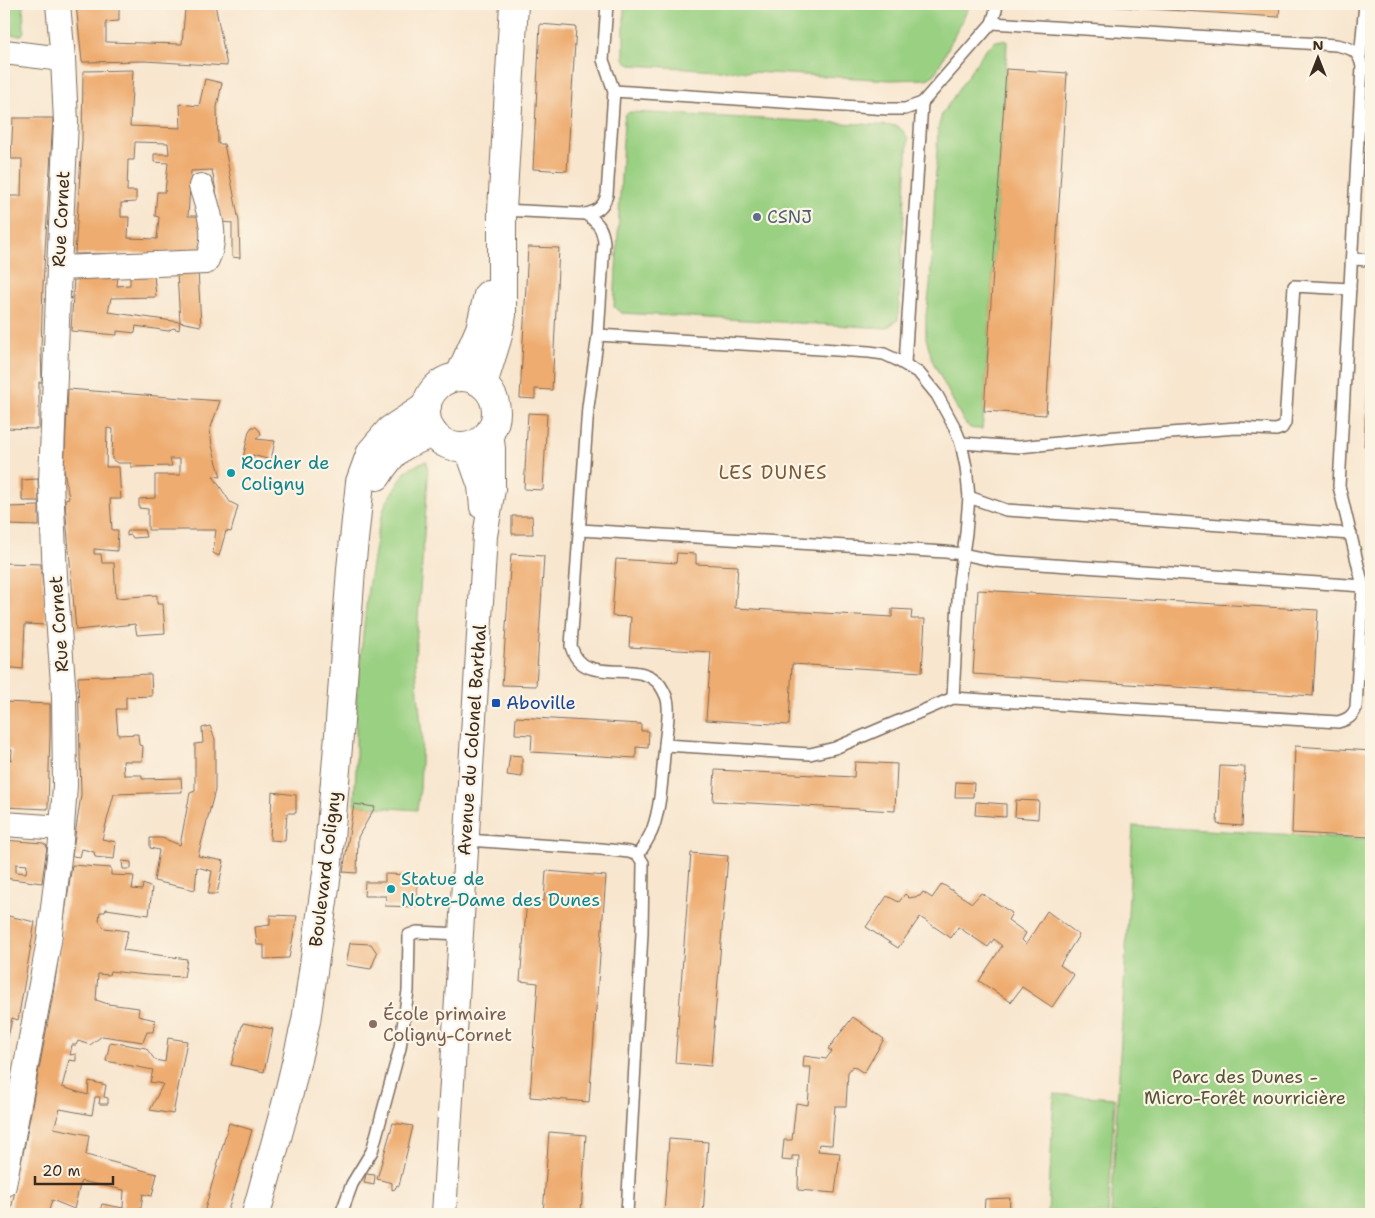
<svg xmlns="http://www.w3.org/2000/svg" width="1375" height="1218" font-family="'Shantell Sans',sans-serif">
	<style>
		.green { fill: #9ad082; stroke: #6a7d50 }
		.building { fill: #eeac6f; fill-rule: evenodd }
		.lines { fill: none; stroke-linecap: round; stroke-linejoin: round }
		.lane-casing { stroke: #7d6c5c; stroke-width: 14 }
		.street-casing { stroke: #7d6c5c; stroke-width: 26 }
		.secondary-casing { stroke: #7d6c5c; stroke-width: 30 }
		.lane { stroke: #fff; stroke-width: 11 }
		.street { stroke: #fff; stroke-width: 24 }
		.secondary { stroke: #fff; stroke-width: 28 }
		.service-dot { fill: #5c6f8a; stroke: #fcf5e5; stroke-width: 2 }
		.culture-dot { fill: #0f9aa8; stroke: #fcf5e5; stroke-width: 2 }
		.transit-dot { fill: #1a4fb4; stroke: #fcf5e5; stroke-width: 2 }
		.education-dot { fill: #8d6e63; stroke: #fcf5e5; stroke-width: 2 }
		.labels { text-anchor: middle; stroke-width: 4.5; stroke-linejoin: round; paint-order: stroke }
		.service-label { font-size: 18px; fill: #4e5e75; stroke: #fcf5e5; text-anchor: start }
		.street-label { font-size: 18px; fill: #3b2a1e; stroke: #fcf5e5 }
		.culture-label { font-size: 18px; fill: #0d838f; stroke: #fcf5e5; text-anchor: start }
		.transit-label { font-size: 18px; fill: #164399; stroke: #fcf5e5; text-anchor: start }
		.education-label { font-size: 18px; fill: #785e54; stroke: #fcf5e5; text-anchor: start }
		.park-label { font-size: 18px; fill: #535437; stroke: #fcf5e5 }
		.neighbourhood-label { font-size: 19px; letter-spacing: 1px; fill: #7a583a; stroke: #fcf5e5 }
	</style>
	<rect width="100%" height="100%" fill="#fcf5e5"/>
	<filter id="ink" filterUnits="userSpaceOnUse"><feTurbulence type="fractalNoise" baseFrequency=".02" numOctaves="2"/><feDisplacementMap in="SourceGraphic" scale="10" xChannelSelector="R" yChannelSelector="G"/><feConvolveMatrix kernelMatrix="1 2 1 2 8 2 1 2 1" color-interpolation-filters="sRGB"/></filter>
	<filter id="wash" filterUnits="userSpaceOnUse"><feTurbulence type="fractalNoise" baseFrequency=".0096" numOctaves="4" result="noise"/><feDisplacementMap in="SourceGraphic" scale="20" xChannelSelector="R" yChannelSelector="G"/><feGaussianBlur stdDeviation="1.12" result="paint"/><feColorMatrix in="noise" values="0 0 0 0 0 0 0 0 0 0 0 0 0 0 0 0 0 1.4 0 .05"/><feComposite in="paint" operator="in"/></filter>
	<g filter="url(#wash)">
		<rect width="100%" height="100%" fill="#f8e6cf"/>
		<g class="green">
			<path d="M4 4H23L24 31 22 35H11L4 37Z"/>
			<path d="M624 4H947L970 5 935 74 927 79 891 80 631 65 627 63 624 58Z"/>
			<path d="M1002 40 1007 41 1006 69 984 411 982 429C971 429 969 429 963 420L933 362 926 338V315L930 286 938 129 942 114 985 50 996 41Z"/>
			<path d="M630 112 898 126 904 132 908 139 898 320 886 328 621 313 614 307 624 122 625 115Z"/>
			<path d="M427 461 428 479 415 660 422 736 420 789 417 810 375 807 354 804 356 770V700L368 588 377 534 385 505 406 471 420 463Z"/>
			<path d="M1133 826 1371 839 1369 880 1371 881V1214H1111Z"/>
			<path d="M1054 1094 1115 1098 1108 1214H1048Z"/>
		</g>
		<g id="blocks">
			<g class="building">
				<path d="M76 4H215L227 66 145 61 82 62ZM119 6 185 9 182 44 106 42V22L119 21Z"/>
				<path d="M1089 4H1280L1279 17 1089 5Z"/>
				<path d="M540 24 576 27 567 171 533 169Z"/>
				<path d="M1006 69 1067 73 1046 415 984 411Z"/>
				<path d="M133 70 130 126 181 128 180 104 199 106 205 79 222 83 217 107 218 144H224L239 221 240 258 232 257V223L222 222 212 170 191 171 188 216H200L203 252 75 254 82 141 83 71ZM135 142 168 143 169 154H154V162L168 163 165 192H157L155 216 159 217 157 239 128 238 129 217H121V203L136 202V191H127L128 160H134Z"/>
				<path d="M4 108H8L7 118H4Z"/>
				<path d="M13 118H53L43 285 41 348 42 382H39V429L4 428 5 229H4V196H21L22 159H11Z"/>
				<path d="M528 247 559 248 552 390 535 389V399L520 398Z"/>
				<path d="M198 270 201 326 180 322 179 330 173 328 168 331 136 326 135 333 117 331V335L71 331 74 278 118 276 117 286 130 285V276L154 274 156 297 111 298 108 312 180 322 177 274Z"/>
				<path d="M1370 347H1371V446H1364Z"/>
				<path d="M68 389 220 401 210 430 212 446 221 477 213 476 230 502 238 506 231 532 226 531 219 556 213 553 216 530H148V509L139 508V499L155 498V475H180V459H170L172 466 131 467V463H117L112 459 113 429 107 428 106 467H119L121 499H110L112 530H118L117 551 94 549V554H101L102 563H114L116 598 157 595V604H163L165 633 137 635 135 624 76 630 66 516 65 499 69 498 64 470Z"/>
				<path d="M528 413 547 414 543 490 524 489Z"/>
				<path d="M252 427H256L260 431 261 435 256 439 275 441 271 460 252 455 254 460 251 465 244 462 243 458 249 431Z"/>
				<path d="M38 479 39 501H22V480Z"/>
				<path d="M39 506V526L8 525 9 507Z"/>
				<path d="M512 516H532L533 534H512Z"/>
				<path d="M130 530H144L146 537 133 538 131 535 127 536V532Z"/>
				<path d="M677 553 696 554V564L738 566 735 608 892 617V609L912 610 911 619H925L922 672 792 664 789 725 706 720 711 652 629 647 631 617 612 616 616 559 676 563Z"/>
				<path d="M511 554 544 556 536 686 502 685Z"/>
				<path d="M4 563 41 564 47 625 25 624 23 669 4 667V623H9L8 601H4Z"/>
				<path d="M978 590 1318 610 1313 696 973 674Z"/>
				<path d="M151 674 152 696 126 697V709H116L118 735 138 734 139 745 143 746 142 761H123L124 775H142V779L181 778 182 792 114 794 102 839 116 842 114 859 95 857 94 852 82 849 80 857 72 856 81 795 78 677Z"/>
				<path d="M4 702 50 704V732L48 809 4 807V796L7 797V759L11 760 12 750 4 749Z"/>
				<path d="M516 717 641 724V731H649L648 748 636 747V758L531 752 532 735 515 734Z"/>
				<path d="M210 726 215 739V790L198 856 224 861 217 894H208L212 871 197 867 195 890 154 881 159 850 150 848V838H162L180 845 190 793 195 791V744L203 743 202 728Z"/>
				<path d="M1295 746 1371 751V837L1292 833Z"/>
				<path d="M510 755 522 756V777L507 775Z"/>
				<path d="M855 762 897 764 895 811 713 801 715 770 854 777Z"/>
				<path d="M1220 766 1245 767 1242 826 1217 824Z"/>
				<path d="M956 782 974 783 973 797H955Z"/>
				<path d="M272 792 296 795V813H287L285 841 270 840Z"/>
				<path d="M1016 800 1039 801 1038 819 1015 817Z"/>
				<path d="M976 802 1006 804V817L975 815Z"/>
				<path d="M354 804 375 807 358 837 357 873 343 872Z"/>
				<path d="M4 840 43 843 47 846 42 883 4 878ZM16 864 27 865 26 873 16 872Z"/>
				<path d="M691 853 728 856 711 1066 675 1063Z"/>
				<path d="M122 861 131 862V869H123Z"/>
				<path d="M72 865 111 868V875L134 876 132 889 142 890 143 884 152 888 149 915 106 909 105 912H100L99 921 104 928 128 931 123 950 187 959 184 977 146 975 110 971 109 975 98 974 96 1000 108 1004 139 1008 138 1016 155 1020 153 1032H147L143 1042 102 1036 90 1045 78 1041 76 1045H72L70 1055 76 1054V1061L69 1060 62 1087 88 1095 89 1081 106 1085 104 1097 108 1098V1104H99L100 1097H95L92 1115 60 1109 54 1128 89 1135 86 1155 157 1174 152 1196 143 1194 140 1214H99L102 1204 123 1208 124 1190 81 1181 74 1209 52 1200 48 1214H10L24 1149 53 994Z"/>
				<path d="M546 871 606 876 589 1102 530 1097 538 983 520 981 527 899 544 901Z"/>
				<path d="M385 874 417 875V907L385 906 386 896H364L365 882H385Z"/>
				<path d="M942 884 972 903 981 893 1012 913 1008 920 1026 933 1022 940 1026 944 1047 911 1079 935 1060 965 1074 975 1052 1007 1022 987 1011 1002 979 981 1002 946 994 939 988 947 958 927 951 938 920 917 898 948 866 927 887 896 899 902 905 894 909 898 920 896 923 892 932 898Z"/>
				<path d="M4 915 35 922 18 1020 12 1018 8 1038 4 1037Z"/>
				<path d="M270 915 297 916 289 958 264 959V945H257L255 927 270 925Z"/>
				<path d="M350 943 371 944 377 953 371 969 346 965Z"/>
				<path d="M853 1017 884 1039 864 1073 853 1066 848 1072 846 1106H835L832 1145 819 1144 818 1151 840 1153 835 1193 798 1190 799 1156H792V1161L782 1160 784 1140H792L796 1103 808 1105 811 1067H803L804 1056 826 1059 832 1051 828 1049Z"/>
				<path d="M243 1023 273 1029 264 1072 231 1065Z"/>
				<path d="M168 1038 187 1041 173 1114 150 1110 163 1084 150 1082 153 1070 106 1061 110 1042 146 1048 155 1060 165 1062Z"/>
				<path d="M229 1123 252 1130 227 1214H200L201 1212 204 1213Z"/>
				<path d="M393 1123 413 1126 399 1186 397 1185 395 1189 392 1190V1183L377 1179Z"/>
				<path d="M549 1132 586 1135 581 1214H543Z"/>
				<path d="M669 1139 708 1142 703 1214H664Z"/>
				<path d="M366 1174 375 1175 374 1185 364 1183Z"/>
				<path d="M1010 1198 1009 1214H984L985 1199Z"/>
			</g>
		</g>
	</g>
	<g filter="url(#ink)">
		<use href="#blocks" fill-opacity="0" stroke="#7d6c5c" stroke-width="1"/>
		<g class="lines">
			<g class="lane-casing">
				<g id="lane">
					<path d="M1360 59 1365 4"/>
					<path d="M614 91 888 109H905L922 103 992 23 996 10 997 4"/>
					<path d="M502 210 586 214C598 211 603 207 607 195L614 91 603 60 607 4"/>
					<path d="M586 214C598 223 602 227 604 242L598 335 588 407 571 646C583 690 638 656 660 685 664 691 668 698 668 706 669 719 666 732 665 745L810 754 835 748 953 698 1338 722C1348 719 1352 717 1356 708L1363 586 1339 486 1362 67C1359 50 1351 48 1336 45L992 23"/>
					<path d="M1352 259 1371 260"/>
					<path d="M598 335 869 352 884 354 897 360 919 373 937 395 955 428 961 443 966 467 969 497 966 533 959 581 953 698"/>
					<path d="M905 363 922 103"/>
					<path d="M961 443 1019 447 1117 437 1237 428 1276 430 1282 428 1285 423 1294 286 1350 289"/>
					<path d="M969 497 1006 510 1351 534"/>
					<path d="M580 530 945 552 963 554 995 561 1363 586"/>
					<path d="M466 840 601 849 629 852 638 855 643 863 642 933 627 1214"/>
					<path d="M638 855C643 847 650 837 653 828 662 802 662 772 665 745"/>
					<path d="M341 1214 352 1184 372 1151 400 1048 408 991 409 935 417 932 461 934"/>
				</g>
			</g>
			<g class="street-casing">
				<g id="street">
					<path d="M4 52 63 59"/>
					<path d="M59 268 206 262C219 236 209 212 201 186"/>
					<path d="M460 448 469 455 480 486 482 507"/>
					<path d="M4 824 62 828"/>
					<path d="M4 1185 49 941 61 841 65 786 64 696 55 577 51 481 59 268 66 122 63 59 58 4"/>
					<path d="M444 1214 485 536 493 489V449L491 432"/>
				</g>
			</g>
			<g class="secondary-casing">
				<g id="secondary">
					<circle cx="461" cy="412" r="35"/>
					<path d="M459 377 480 329 488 295"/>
					<path d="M483 384 497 339 502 315V210L514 4"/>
					<path d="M377 476C395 447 402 445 433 433"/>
					<path d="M256 1214 287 1101 306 1021 327 873 339 735 351 569 360 482 371 452 390 430 427 406"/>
				</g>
			</g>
			<use href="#lane" class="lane"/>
			<use href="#street" class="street"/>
			<use href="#secondary" class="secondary"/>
		</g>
	</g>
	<circle class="service-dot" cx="757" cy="217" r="5"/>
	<g class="culture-dot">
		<circle cx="231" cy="473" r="5"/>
		<circle cx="391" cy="889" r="5"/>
	</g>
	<rect class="transit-dot" x="491" y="698" width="10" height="10" rx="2.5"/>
	<circle class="education-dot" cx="373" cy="1024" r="5"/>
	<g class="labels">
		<g class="service-label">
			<text x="767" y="223">CSNJ</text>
		</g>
		<g class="street-label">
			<text transform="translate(61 219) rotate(-87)" y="6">Rue Cornet</text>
			<text transform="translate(59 624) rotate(-94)" y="6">Rue Cornet</text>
			<text transform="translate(472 740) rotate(-86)" y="6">Avenue du Colonel Barthal</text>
			<text transform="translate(325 869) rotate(-83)" y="6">Boulevard Coligny</text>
		</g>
		<g class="culture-label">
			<text x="241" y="469">Rocher de<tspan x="241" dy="21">Coligny</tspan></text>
			<text x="401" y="885">Statue de<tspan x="401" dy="21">Notre-Dame des Dunes</tspan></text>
		</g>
		<g class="transit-label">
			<text x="506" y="709">Aboville</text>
		</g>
		<g class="education-label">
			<text x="383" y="1020">École primaire<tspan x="383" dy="21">Coligny-Cornet</tspan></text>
		</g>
		<g class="park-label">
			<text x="1245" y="1083">Parc des Dunes -<tspan x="1245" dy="21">Micro-Forêt nourricière</tspan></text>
		</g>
		<g class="neighbourhood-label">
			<text x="773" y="479">LES DUNES</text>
		</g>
	</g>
	<rect width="1375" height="1218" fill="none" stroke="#fcf5e5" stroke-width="20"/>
	<g transform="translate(1318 58)" stroke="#fcf5e5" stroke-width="4" paint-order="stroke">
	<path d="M0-4L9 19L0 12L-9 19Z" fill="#3b2a1e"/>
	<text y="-8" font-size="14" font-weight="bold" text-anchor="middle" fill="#3b2a1e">N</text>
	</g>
	<path d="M35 1176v8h78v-8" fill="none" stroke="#3b2a1e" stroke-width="2.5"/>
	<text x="42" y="1176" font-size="15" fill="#3b2a1e" stroke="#fcf5e5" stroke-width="4" paint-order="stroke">20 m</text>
</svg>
